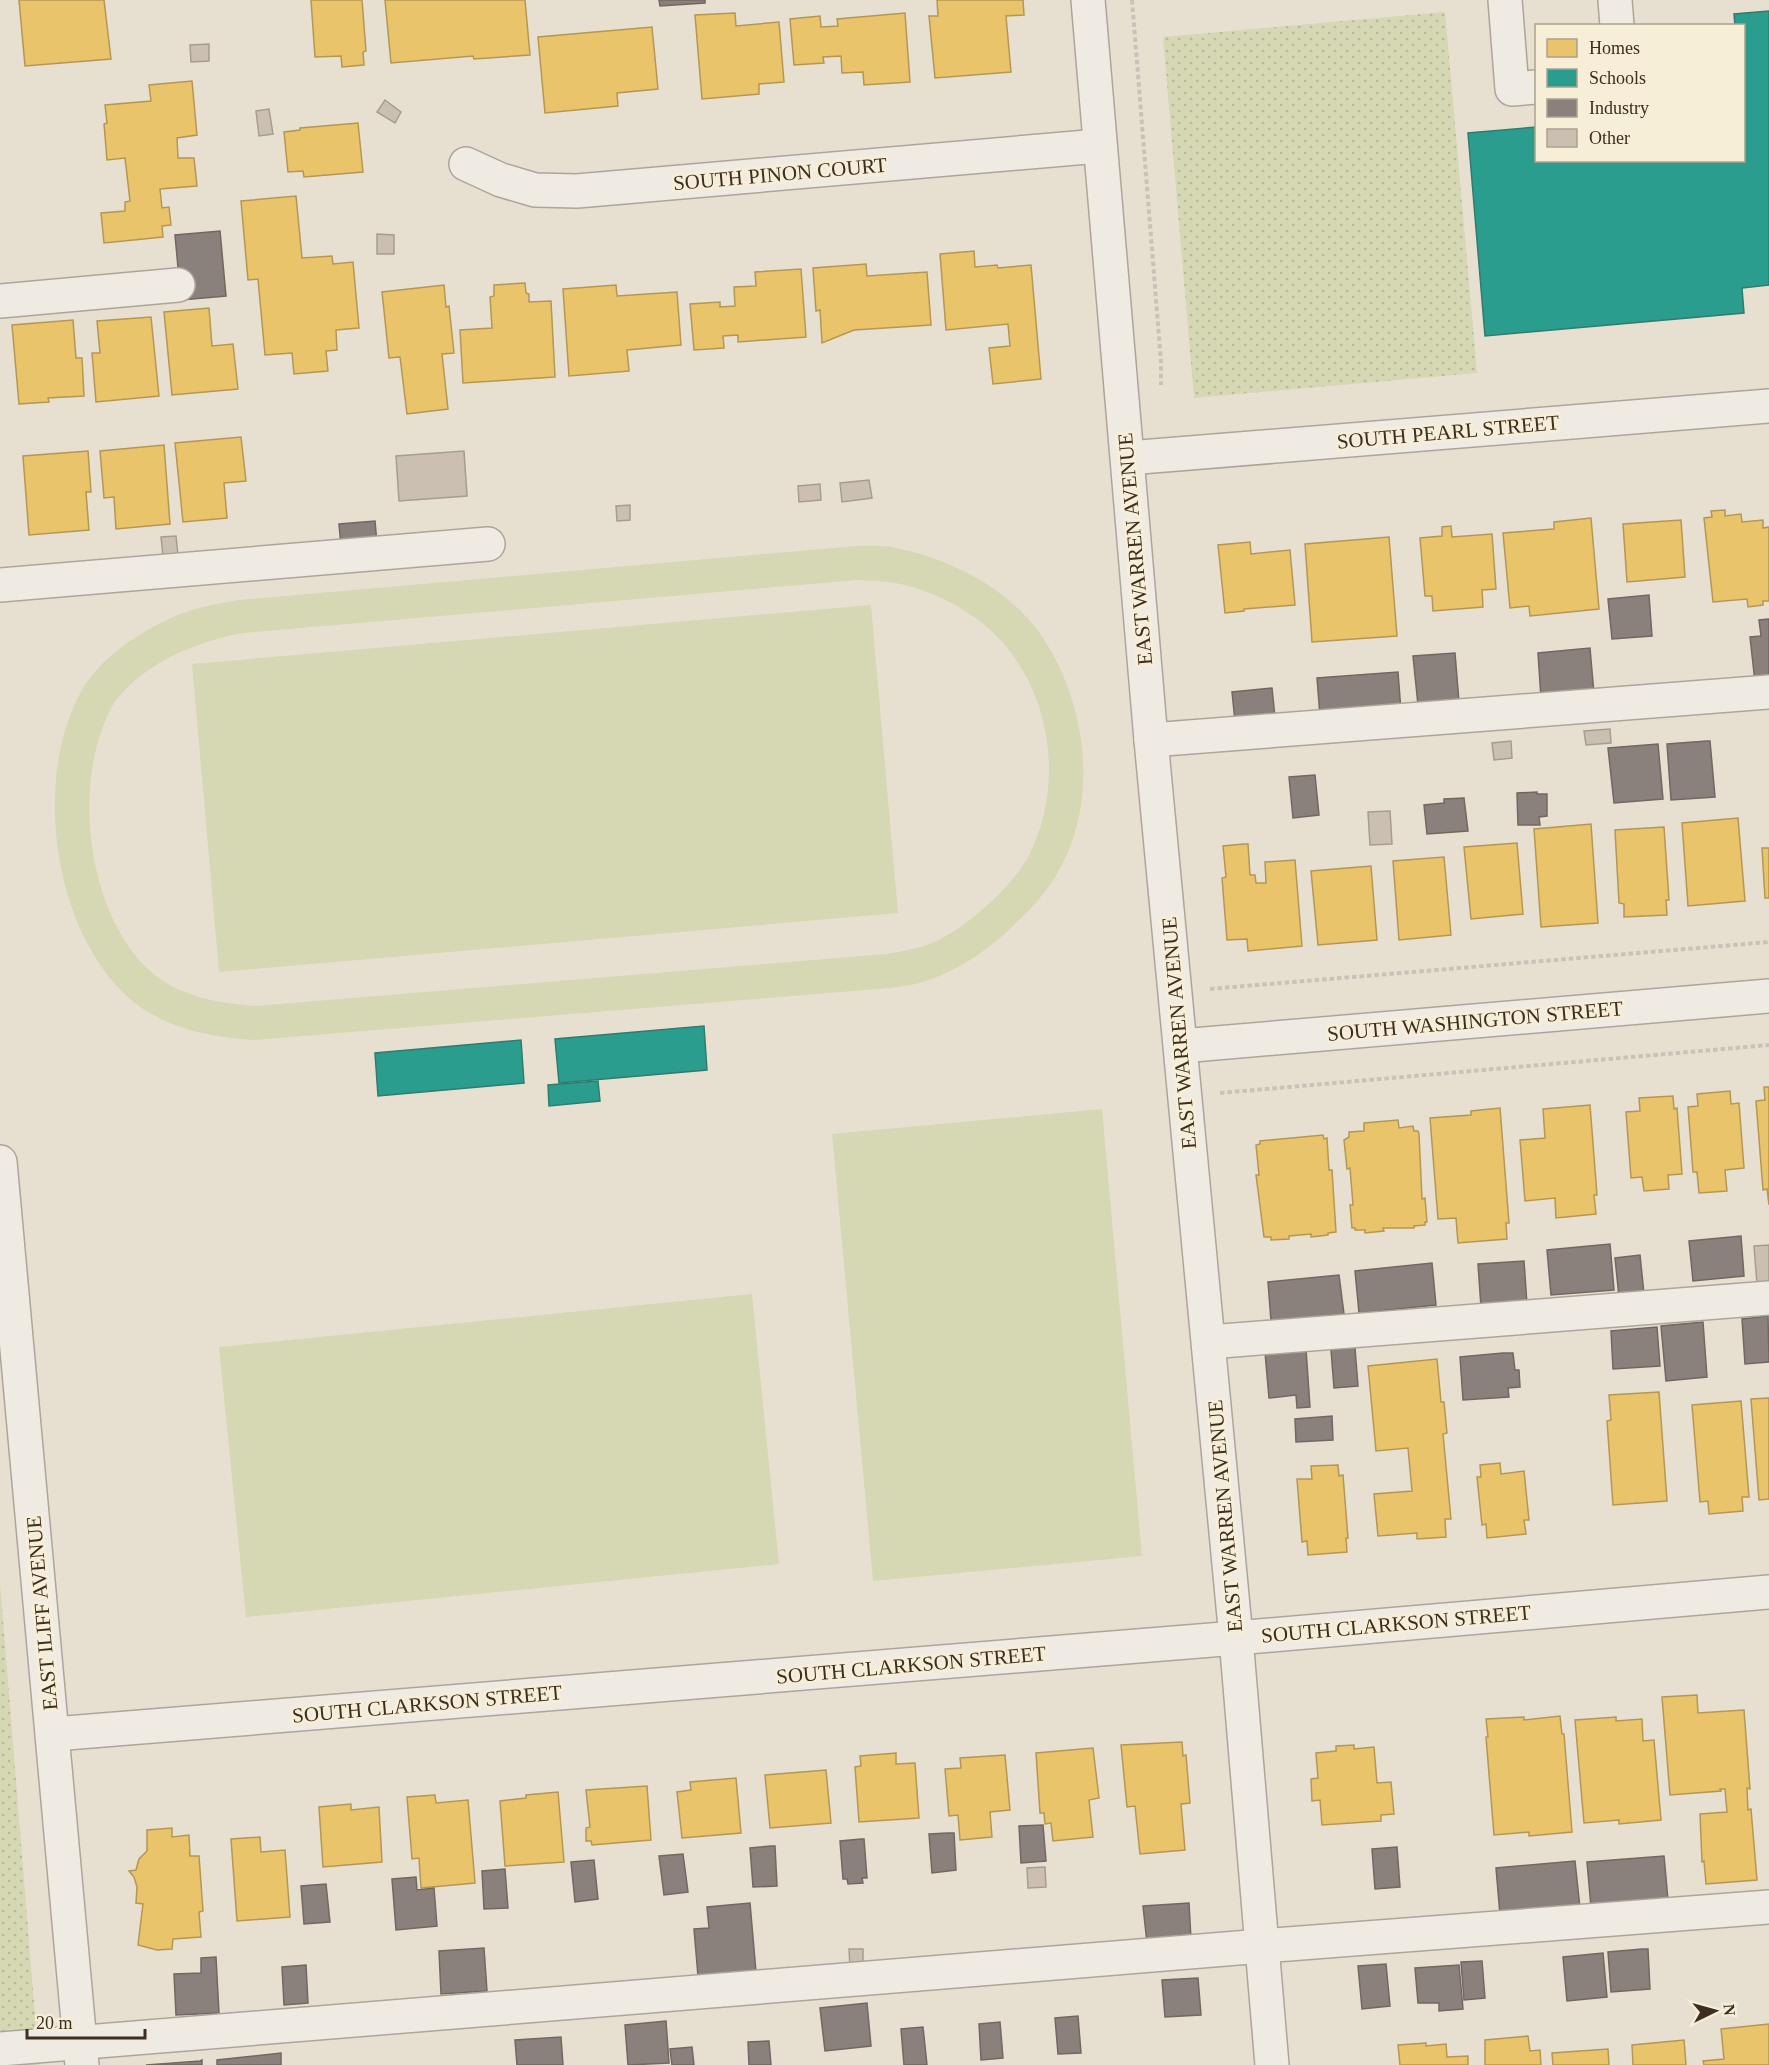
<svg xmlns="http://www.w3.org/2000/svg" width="1769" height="2065" font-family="Georgia,serif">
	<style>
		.park { fill: url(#park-dots) }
		.pitch { fill: #d6d7b3; fill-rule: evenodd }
		.homes { fill: #e9c46a; stroke: #b59754; stroke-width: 1.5 }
		.schools { fill: #2a9d8f; stroke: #307c6e; stroke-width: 1.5 }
		.industry { fill: #8a817c; stroke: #736860; stroke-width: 1.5 }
		.building { fill: #cbbfb2; stroke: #a89c90; stroke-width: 1.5 }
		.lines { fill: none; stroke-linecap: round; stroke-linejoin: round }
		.minor-casing { stroke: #ada599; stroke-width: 36 }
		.path { stroke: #c8c2b9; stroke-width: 4; stroke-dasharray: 4.5 3; stroke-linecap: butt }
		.minor { stroke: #efebe3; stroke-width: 33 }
		.labels { text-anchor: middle; stroke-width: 6; stroke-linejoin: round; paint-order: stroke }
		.street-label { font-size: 21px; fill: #3d2e20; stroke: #f7eed8 }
	</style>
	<defs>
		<pattern id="park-dots" width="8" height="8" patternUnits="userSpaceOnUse" patternTransform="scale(1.5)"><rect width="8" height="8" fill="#d6d7b3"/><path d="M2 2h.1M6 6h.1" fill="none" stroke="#b9b99a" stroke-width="1.8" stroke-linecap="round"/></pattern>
	</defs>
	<rect width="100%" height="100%" fill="#e7e0d1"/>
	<g class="park">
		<path d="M1445 12 1477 373 1194 398 1163 37Z"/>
		<path d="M0 1583 39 2065H0Z"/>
	</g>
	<g class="pitch">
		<path d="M855 546C869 546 883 545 896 548 948 558 1003 586 1036 628 1087 697 1102 802 1055 877 1045 893 1033 907 1020 919 994 946 962 969 926 981 915 985 902 986 890 988L254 1040C212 1037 170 1030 135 1003 52 937 29 770 87 682 110 648 164 616 203 607 215 604 227 602 239 600ZM857 580C878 581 899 582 919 589 952 600 988 622 1009 650 1054 708 1062 792 1028 857 1011 888 970 924 939 940 922 948 904 951 886 954L255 1006C220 1003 185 998 156 976 92 925 75 806 101 732 105 721 110 708 117 699 148 661 196 642 243 633Z"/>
		<path d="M871 605 898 913 219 972 192 664Z"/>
		<path d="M1102 1109 1142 1556 873 1581 832 1134Z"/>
		<path d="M752 1294 779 1564 246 1617 219 1347Z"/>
	</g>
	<g class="homes">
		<path d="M19 0H104L111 59 25 66Z"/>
		<path d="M311 0H362L366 51 363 52 364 65 342 67 341 56 315 57Z"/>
		<path d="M385 0H525L530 55 474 59 473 56 391 63Z"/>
		<path d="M937 0H1023L1024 15 1006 16 1011 72 935 78 929 16H938Z"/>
		<path d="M735 13 736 26 779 22 784 82 759 84V94L702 99 695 15Z"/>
		<path d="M905 13 910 82 864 85 863 72 842 73 841 56 823 57 824 63 794 65 790 19 820 16 821 27 838 26 837 19Z"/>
		<path d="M652 27 658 89 617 93 618 106 545 113 538 37Z"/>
		<path d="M192 81 197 135 177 138 178 158H194L197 186 160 189 162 208 169 207 171 225 162 226 163 237 104 243 101 213 125 211V202L130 201 125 158 107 160 104 124 107 123 105 105 151 101 149 85Z"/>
		<path d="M358 123 363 172 304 177 303 171 288 172 284 132 300 130V128Z"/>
		<path d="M296 196 302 258 332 256 333 264 353 262 359 328 336 330 337 350 326 351 328 371 294 374 292 353 265 355 258 279 248 280 241 201Z"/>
		<path d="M974 251 975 267 997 265 998 268 1031 265 1041 379 993 384 989 348 1010 346 1008 324 946 330 940 254Z"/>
		<path d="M866 264 867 276 927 272 931 325 854 330 822 343 820 310 816 311 813 268Z"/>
		<path d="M801 269 806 337 738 342V335L723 336 724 348 694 350 690 304 720 302V307L735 306 734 287 756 286 755 272Z"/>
		<path d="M525 283 526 293 529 294V302L551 301 555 377 463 383 460 330 492 328 490 297 494 296V285Z"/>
		<path d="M444 285 446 307 449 306 454 353 442 354 448 409 407 414 400 357 389 358 382 292Z"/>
		<path d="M616 285 617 296 677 292 681 345 627 350 629 371 569 376 563 289Z"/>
		<path d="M209 308 212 346 233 344 238 389 172 395 164 312Z"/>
		<path d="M151 317 159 396 96 402 92 353H100L97 321Z"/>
		<path d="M73 320 76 358H82L84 396 48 398 49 402 19 404 12 325Z"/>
		<path d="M241 437 246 481 224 483 227 518 183 522 175 443Z"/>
		<path d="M164 445 170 524 116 529 114 497 104 498 100 451Z"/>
		<path d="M88 451 91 492H86L89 530 29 535 23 456Z"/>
		<path d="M1725 510V516L1741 514 1742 522 1763 520V528L1769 527V601H1763V605L1748 607 1747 599 1713 602 1704 518 1712 517 1711 511Z"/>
		<path d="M1591 518 1599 609 1530 616 1529 606 1510 608 1503 533 1554 529V522Z"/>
		<path d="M1681 520 1685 577 1627 582 1623 524Z"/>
		<path d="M1451 526 1452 537 1492 534 1496 589 1482 590 1483 607 1433 611 1432 596H1425L1420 538 1442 536V527Z"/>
		<path d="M1389 537 1397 636 1312 642 1305 544Z"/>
		<path d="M1250 542 1251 554 1290 550 1295 605 1244 609V611L1225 613 1218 545Z"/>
		<path d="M1738 818 1745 901 1688 906 1682 823Z"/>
		<path d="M1591 824 1598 923 1541 927 1534 829Z"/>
		<path d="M1664 827 1669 900H1666L1667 915 1624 917V904L1619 903 1615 830Z"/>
		<path d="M1517 843 1523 914 1471 919 1464 847Z"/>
		<path d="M1244 844H1248L1250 875H1255L1256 883H1266L1265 862 1295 860 1302 946 1248 951 1247 939 1227 940 1222 878 1226 877 1223 846Z"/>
		<path d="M1762 848H1769V898H1765Z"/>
		<path d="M1444 857 1451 935 1399 940 1393 861Z"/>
		<path d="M1371 866 1377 940 1318 945 1311 871Z"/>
		<path d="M1764 1087H1769V1205L1767 1189 1763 1190 1756 1101 1765 1100Z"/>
		<path d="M1730 1091 1731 1104 1739 1103 1744 1168 1725 1170 1727 1191 1699 1193 1697 1172H1693L1688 1107 1698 1106 1697 1094Z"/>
		<path d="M1673 1096 1674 1109 1677 1108 1682 1174 1668 1175 1669 1189 1644 1191 1642 1177 1631 1178 1626 1112 1640 1111 1639 1098Z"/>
		<path d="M1590 1105 1597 1195H1594L1596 1214 1556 1218 1555 1198 1525 1201 1520 1140 1545 1138 1543 1109Z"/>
		<path d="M1500 1108 1509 1223H1506L1507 1239 1458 1243 1456 1218 1438 1219 1430 1118 1471 1115V1111Z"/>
		<path d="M1398 1120 1399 1128 1413 1126 1414 1131H1418L1419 1134 1422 1199 1425 1198 1427 1222H1425V1225L1414 1226V1228H1383L1384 1231 1365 1233V1230H1355V1228H1352L1350 1205H1353L1350 1168 1347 1169 1344 1140 1349 1137V1132L1364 1131V1123Z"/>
		<path d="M1323 1135 1324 1139 1327 1138 1329 1170H1332L1336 1232 1328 1233V1235L1311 1237V1234L1289 1236V1239L1271 1240V1237H1264L1256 1175H1259L1256 1145 1260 1144V1141Z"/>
		<path d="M1437 1359 1441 1402H1444L1447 1433 1443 1434 1451 1519H1445L1446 1537 1417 1539V1533L1378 1536 1374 1494 1412 1491 1408 1448 1376 1451 1368 1366Z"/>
		<path d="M1659 1392 1667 1501 1613 1505 1607 1421 1611 1420 1609 1395Z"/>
		<path d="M1769 1398V1499L1759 1500 1751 1399Z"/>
		<path d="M1741 1401 1749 1497H1742L1743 1511 1709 1514 1708 1501 1700 1502 1692 1405Z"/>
		<path d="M1500 1463 1501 1474 1524 1471 1529 1520H1524L1526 1534 1487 1538 1486 1524 1482 1525 1477 1477H1481L1480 1465Z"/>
		<path d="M1338 1465 1339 1476 1343 1475 1348 1538H1346L1347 1552 1308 1555 1307 1541 1302 1542 1297 1479H1312L1311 1466Z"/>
		<path d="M1697 1695 1698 1713 1744 1710 1750 1789 1747 1788 1748 1810 1751 1809 1757 1880 1706 1884 1704 1861 1702 1862 1700 1814 1727 1812 1725 1789H1720L1721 1791 1670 1795 1662 1697Z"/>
		<path d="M1560 1716 1562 1734H1564L1572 1832 1529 1836V1832L1494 1835 1486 1737H1488L1486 1719 1524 1717V1720Z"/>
		<path d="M1616 1717V1721L1642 1719 1643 1741 1654 1740 1661 1820 1619 1824V1820L1584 1823 1575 1720Z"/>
		<path d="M1182 1742 1183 1756 1186 1755 1190 1803 1181 1804 1185 1850 1140 1854 1135 1806 1127 1807 1121 1745Z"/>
		<path d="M1354 1745V1749L1374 1747 1377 1783 1391 1782 1394 1814 1381 1815V1821L1322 1825 1320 1800 1312 1801 1311 1779 1318 1778 1316 1753 1336 1751V1746Z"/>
		<path d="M1093 1748 1099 1798 1089 1800 1093 1837 1053 1841 1051 1823 1045 1824 1044 1813H1040L1036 1753Z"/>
		<path d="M896 1753V1764L915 1763 919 1818 859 1822 855 1767 861 1766 860 1756Z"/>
		<path d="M1005 1755 1010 1810 990 1812 992 1837 960 1840 958 1815 949 1816 945 1769 961 1768 960 1758Z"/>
		<path d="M826 1770 831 1823 770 1828 765 1775Z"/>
		<path d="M736 1778 741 1833 682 1838 677 1792 691 1790 690 1782Z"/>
		<path d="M647 1786 651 1840 592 1845 591 1841H586V1828L590 1827 586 1790Z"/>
		<path d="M558 1792 564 1862 505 1866 500 1801 526 1798V1795Z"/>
		<path d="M435 1795 436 1803 468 1800 475 1883 421 1888 419 1858 412 1859 407 1797Z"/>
		<path d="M351 1804V1810L379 1807 382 1862 323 1867 319 1807Z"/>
		<path d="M172 1828V1837L189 1835 190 1856H199L203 1911 199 1912 201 1937 173 1939 172 1949 157 1950 138 1945 143 1904 136 1903 137 1887 134 1877 129 1871 136 1870 139 1859 147 1851V1830Z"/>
		<path d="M260 1837 261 1852 285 1850 290 1917 237 1921 231 1839Z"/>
		<path d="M1769 2024V2065H1704L1703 2061 1724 2059 1721 2029Z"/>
		<path d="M1528 2036 1530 2051 1540 2050 1541 2065H1485V2040Z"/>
		<path d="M1684 2040 1686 2065H1633L1632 2045Z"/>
		<path d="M1426 2043V2046L1446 2044 1447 2057 1468 2056V2065H1400L1398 2045Z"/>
		<path d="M1608 2049 1609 2065H1553L1552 2053Z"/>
	</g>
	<g class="schools">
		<path d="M1769 11V285L1742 288 1744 313 1485 336 1468 133 1536 127V160H1744V26H1735L1734 14Z"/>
		<path d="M704 1026 707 1070 559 1083 555 1039Z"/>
		<path d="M521 1040 524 1083 378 1096 375 1053Z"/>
		<path d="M598 1081 600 1101 549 1106 548 1085Z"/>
	</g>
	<g class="industry">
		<path d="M659 0H705V3L660 6Z"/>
		<path d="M220 231 226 296 181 300 175 235Z"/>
		<path d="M375 521 377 544 341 547 339 524Z"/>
		<path d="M1649 595 1652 636 1612 639 1608 599Z"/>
		<path d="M1769 619V680L1755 682 1750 637 1761 636 1759 620Z"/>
		<path d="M1590 648 1594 694 1541 698 1538 653Z"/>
		<path d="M1455 653 1459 702 1418 705 1413 656Z"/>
		<path d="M1398 672 1401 711 1320 716 1317 678Z"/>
		<path d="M1272 688 1276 727 1236 731 1232 692Z"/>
		<path d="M1707 741H1710L1715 797 1671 800 1667 744Z"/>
		<path d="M1658 744 1663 799 1614 803 1608 748Z"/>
		<path d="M1315 775 1319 815 1293 818 1289 777Z"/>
		<path d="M1537 792V794H1547V816L1539 817 1540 825H1518L1517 793Z"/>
		<path d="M1464 798 1468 831 1427 834 1424 805 1444 803V799Z"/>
		<path d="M1741 1236 1744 1276 1693 1281 1689 1241Z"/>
		<path d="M1610 1244 1614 1290 1551 1295 1547 1250Z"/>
		<path d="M1640 1255 1644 1294 1619 1297 1615 1258Z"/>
		<path d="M1524 1261 1527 1304 1481 1307 1478 1264Z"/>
		<path d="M1432 1263 1436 1305 1359 1313 1355 1271Z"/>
		<path d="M1339 1275 1344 1314 1271 1321 1268 1282Z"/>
		<path d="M1768 1316 1769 1362 1745 1364 1742 1319Z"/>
		<path d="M1703 1322 1707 1377 1666 1381 1661 1326Z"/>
		<path d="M1657 1327 1660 1366 1613 1369 1611 1331Z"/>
		<path d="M1355 1348 1358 1386 1334 1388 1331 1350Z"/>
		<path d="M1306 1349 1310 1407 1297 1408 1296 1395 1269 1398 1265 1352Z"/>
		<path d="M1503 1353H1513L1515 1370H1519L1520 1387 1508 1388 1509 1397 1463 1400 1460 1357Z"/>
		<path d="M1332 1416 1333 1440 1296 1442 1295 1419Z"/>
		<path d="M1043 1825 1046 1861 1021 1863 1019 1826Z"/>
		<path d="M948 1833H954L956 1870 932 1873 929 1834Z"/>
		<path d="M861 1839H864L867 1878H862L863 1883 848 1884 847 1879H843L840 1841Z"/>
		<path d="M771 1846H775L777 1886 753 1887 750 1848Z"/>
		<path d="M1397 1847 1400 1887 1375 1889 1372 1849Z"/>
		<path d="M683 1854 688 1892 664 1895 659 1856Z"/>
		<path d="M1664 1856 1668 1900 1591 1907 1587 1862Z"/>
		<path d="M594 1860 598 1899 575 1902 571 1862Z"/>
		<path d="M1575 1861 1580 1908 1500 1915 1496 1868Z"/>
		<path d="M505 1869 508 1908 484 1909 482 1871Z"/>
		<path d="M416 1877 417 1890 434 1888 437 1926 396 1930 392 1879Z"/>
		<path d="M326 1884 330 1922 304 1924 301 1886Z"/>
		<path d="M750 1903 756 1972 698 1976 694 1929 709 1928 707 1907Z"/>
		<path d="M1189 1903 1191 1939 1147 1943 1143 1906Z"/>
		<path d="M484 1948 487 1991 441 1994 439 1951Z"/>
		<path d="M1642 1949H1648L1650 1989 1611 1992 1608 1952Z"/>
		<path d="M1603 1953 1607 1997 1567 2001 1563 1957Z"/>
		<path d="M216 1957 219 2013 176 2015 174 1974 201 1973V1958Z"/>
		<path d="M1482 1961 1485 1998 1464 2000 1461 1962Z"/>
		<path d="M1386 1964 1390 2006 1362 2009 1358 1966Z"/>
		<path d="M306 1965 308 2003 284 2005 282 1967Z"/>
		<path d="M1459 1965 1463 2009 1439 2011V2003H1418L1415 1968Z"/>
		<path d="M1198 1978 1201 2015 1165 2017 1162 1980Z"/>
		<path d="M867 2003 871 2046 825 2051 820 2008Z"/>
		<path d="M1078 2016 1081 2053 1058 2054 1055 2018Z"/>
		<path d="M666 2021 669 2063 628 2065 625 2025Z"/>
		<path d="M1000 2022 1003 2058 981 2060 979 2024Z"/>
		<path d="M923 2027 927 2065H904L901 2029Z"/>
		<path d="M561 2037 563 2065H517L515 2040Z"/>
		<path d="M769 2041 771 2065H749L748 2042Z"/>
		<path d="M692 2047 694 2065H672L670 2049Z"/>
		<path d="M281 2053V2065H217V2060Z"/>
		<path d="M202 2060V2065H146L200 2061Z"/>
	</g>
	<g class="building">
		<path d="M209 44V61L191 62 190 45Z"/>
		<path d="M385 100 401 112 395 123 377 112Z"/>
		<path d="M269 109 273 134 259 136 256 111Z"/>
		<path d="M377 234 394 235V254H377Z"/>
		<path d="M464 451 467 496 399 501 396 456Z"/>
		<path d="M869 480 872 498 842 502 840 483Z"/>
		<path d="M820 484 821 500 799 502 798 486Z"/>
		<path d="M630 505V520L617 521 616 506Z"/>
		<path d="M176 536 178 555 163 556 161 537Z"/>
		<path d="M1610 729 1611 743 1586 745 1584 731Z"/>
		<path d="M1511 741 1512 758 1494 760 1492 743Z"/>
		<path d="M1390 811 1392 844 1370 845 1368 812Z"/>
		<path d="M1769 1245V1283L1757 1284 1754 1246Z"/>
		<path d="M1045 1867 1046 1887 1028 1888 1027 1868Z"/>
		<path d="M849 1949H863V1967L850 1968Z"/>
	</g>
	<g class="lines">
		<g class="minor-casing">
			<g id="minor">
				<path d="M1088 0 1151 740 1236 1638 1272 2065"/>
				<path d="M1505 0 1512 89 1536 87"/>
				<path d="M1615 0 1617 26"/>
				<path d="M466 164 501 180 535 190 577 191 1099 146"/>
				<path d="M0 301 178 285"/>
				<path d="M1128 458 1769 406"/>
				<path d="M0 585 488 544"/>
				<path d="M1151 740 1769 692"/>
				<path d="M1181 1046 1769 996"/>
				<path d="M0 1162 82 2065"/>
				<path d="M1209 1342 1769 1298"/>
				<path d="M54 1734 1236 1638 1769 1592"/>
				<path d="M0 2049 1262 1946 1769 1907"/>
			</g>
		</g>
		<g class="path">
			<path d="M1132 0 1161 362V385"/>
			<path d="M1210 989 1769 942"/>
			<path d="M1220 1093 1769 1045"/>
		</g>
		<use href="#minor" class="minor"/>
	</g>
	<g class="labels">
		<g class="street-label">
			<text transform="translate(780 174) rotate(-5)" y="7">SOUTH PINON COURT</text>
			<text transform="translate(1448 432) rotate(-5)" y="7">SOUTH PEARL STREET</text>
			<text transform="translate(1135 549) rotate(-95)" y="7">EAST WARREN AVENUE</text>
			<text transform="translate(1475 1021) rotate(-5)" y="7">SOUTH WASHINGTON STREET</text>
			<text transform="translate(1179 1033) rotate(-95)" y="7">EAST WARREN AVENUE</text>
			<text transform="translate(1225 1516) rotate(-95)" y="7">EAST WARREN AVENUE</text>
			<text transform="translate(42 1613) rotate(-95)" y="7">EAST ILIFF AVENUE</text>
			<text transform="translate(1396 1624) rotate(-5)" y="7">SOUTH CLARKSON STREET</text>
			<text transform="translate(911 1665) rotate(-5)" y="7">SOUTH CLARKSON STREET</text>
			<text transform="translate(427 1704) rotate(-5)" y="7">SOUTH CLARKSON STREET</text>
		</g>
	</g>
	<rect x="1535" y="24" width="210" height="138" fill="#f7eed8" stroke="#ada18e" stroke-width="1.5"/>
	<rect x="1547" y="39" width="30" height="18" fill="#e9c46a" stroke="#ada18e" stroke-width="1.5"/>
	<text x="1589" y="54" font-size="18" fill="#3d2e20">Homes</text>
	<rect x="1547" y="69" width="30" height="18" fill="#2a9d8f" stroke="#ada18e" stroke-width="1.5"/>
	<text x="1589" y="84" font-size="18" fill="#3d2e20">Schools</text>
	<rect x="1547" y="99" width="30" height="18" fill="#8a817c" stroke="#ada18e" stroke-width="1.5"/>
	<text x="1589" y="114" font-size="18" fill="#3d2e20">Industry</text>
	<rect x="1547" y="129" width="30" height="18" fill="#cbbfb2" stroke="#ada18e" stroke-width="1.5"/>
	<text x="1589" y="144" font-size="18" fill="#3d2e20">Other</text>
	<g transform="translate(1715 2011) rotate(85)" stroke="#f7eed8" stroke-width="4.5" paint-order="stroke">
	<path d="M0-4.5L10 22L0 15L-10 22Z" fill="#3d2e20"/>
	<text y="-9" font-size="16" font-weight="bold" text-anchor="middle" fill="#3d2e20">N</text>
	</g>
	<path d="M27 2029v9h118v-9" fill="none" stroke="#3d2e20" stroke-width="3"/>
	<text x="36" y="2029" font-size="18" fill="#3d2e20" stroke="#f7eed8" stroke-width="4.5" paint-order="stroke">20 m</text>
</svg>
